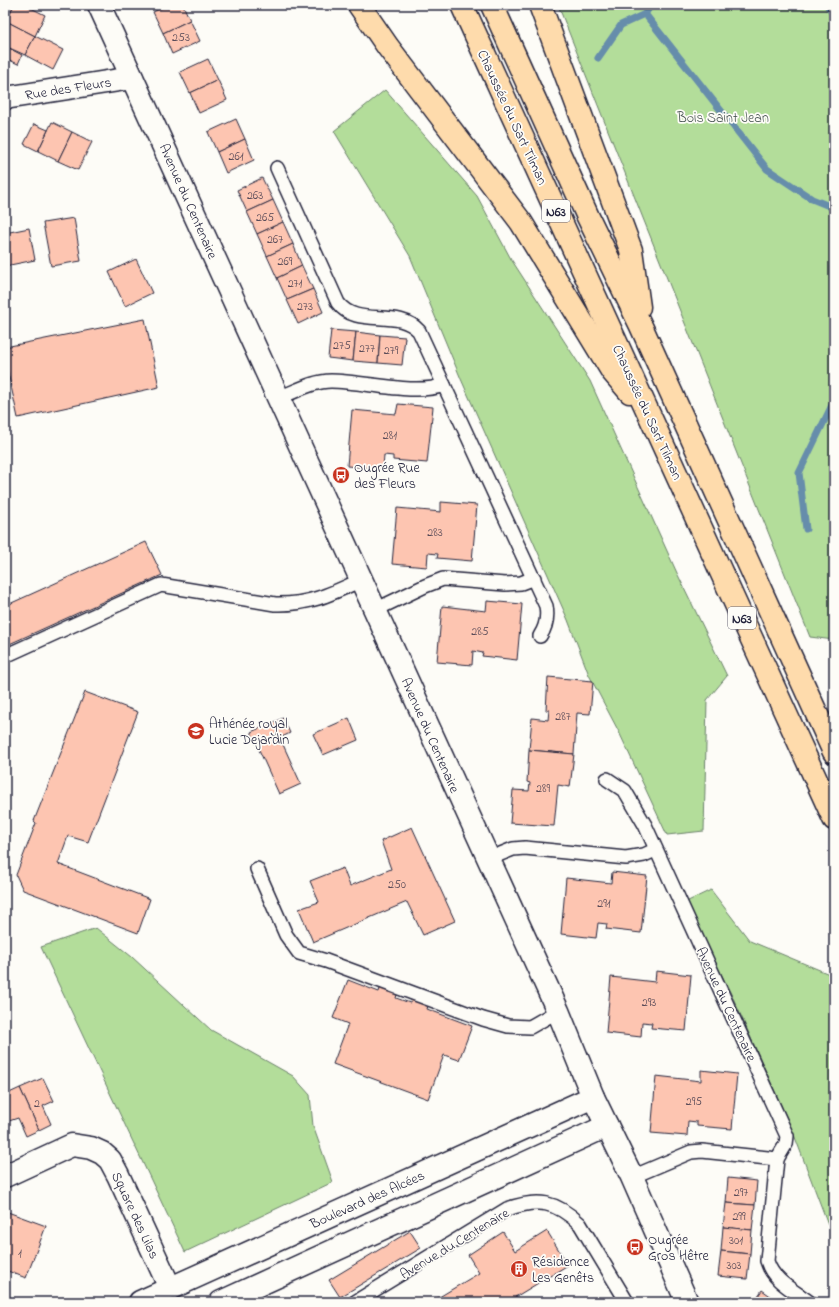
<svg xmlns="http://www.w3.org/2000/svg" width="839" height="1307" font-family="'Indie Flower',sans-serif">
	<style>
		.green { fill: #b3dd9a; stroke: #6a806a }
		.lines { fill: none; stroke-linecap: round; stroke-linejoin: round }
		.stream { stroke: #668dab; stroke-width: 7 }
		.building { fill: #fdc5b1; stroke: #22223b }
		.lane-casing { stroke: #22223b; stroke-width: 16 }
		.street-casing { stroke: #22223b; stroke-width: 25 }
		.secondary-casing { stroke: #22223b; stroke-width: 25 }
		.highway-casing { stroke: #22223b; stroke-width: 25 }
		.lane { stroke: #fdfcf7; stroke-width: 13 }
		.street { stroke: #fdfcf7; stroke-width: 22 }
		.secondary { stroke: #fdfcf7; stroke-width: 22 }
		.highway { stroke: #fedbac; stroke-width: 22 }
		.labels { text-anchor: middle; stroke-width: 3.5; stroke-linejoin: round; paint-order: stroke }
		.number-label { font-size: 12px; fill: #594b58 }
		.shield { fill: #fdfcf7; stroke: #646373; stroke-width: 1 }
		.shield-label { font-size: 13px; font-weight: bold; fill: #22223b }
		.street-label { font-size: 14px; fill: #22223b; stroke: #fdfcf7 }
		.park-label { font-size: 14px; fill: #4e5a58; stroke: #fdfcf7 }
		.poi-label { font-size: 14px; fill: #22223b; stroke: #fdfcf7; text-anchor: start }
	</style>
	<rect width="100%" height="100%" fill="#fdfcf7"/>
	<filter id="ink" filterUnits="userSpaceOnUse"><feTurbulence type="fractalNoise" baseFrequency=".025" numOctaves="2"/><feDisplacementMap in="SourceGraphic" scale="8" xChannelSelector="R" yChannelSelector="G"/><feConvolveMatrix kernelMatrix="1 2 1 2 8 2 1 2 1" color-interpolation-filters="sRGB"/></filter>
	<g filter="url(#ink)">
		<g class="green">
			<path d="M558 5H834V640L810 637Z"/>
			<path d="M385 90 477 196 511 259 590 381 677 573 727 676 707 700 704 831 667 835 619 732 589 675 568 620 461 379 410 256 334 131Z"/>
			<path d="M711 890 750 941 834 976V1240L793 1132 734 1000 686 902Z"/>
			<path d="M96 928 132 957 211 1030 293 1076 310 1095 313 1126 333 1182 185 1252 41 947Z"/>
		</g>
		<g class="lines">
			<g class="stream">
				<path d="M827 5 834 15"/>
				<path d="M645 14 767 169 812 199 834 208"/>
				<path d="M598 58 621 25 645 14 651 5"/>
				<path d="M806 529 799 473 834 401"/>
			</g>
		</g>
		<g class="building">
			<path d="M5 5H14L6 21H5Z"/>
			<path d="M14 5H25L45 15 35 36 6 21Z"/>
			<path d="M168 5H183L190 20 163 33 153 12Z"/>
			<path d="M190 20 200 41 172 54 163 33Z"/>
			<path d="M6 21 35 36 25 55 5 46Z"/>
			<path d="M35 36 63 50 53 70 25 55Z"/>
			<path d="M5 46 22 55 18 64 5 58Z"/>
			<path d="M208 59 218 80 190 93 180 72Z"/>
			<path d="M218 80 227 100 199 113 190 93Z"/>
			<path d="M236 119 245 139 217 152 208 132Z"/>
			<path d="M52 122 72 132 58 161 38 151Z"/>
			<path d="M34 124 48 130 38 151 24 144Z"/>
			<path d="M72 132 92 142 78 170 58 161Z"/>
			<path d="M245 139 254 160 226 173 217 152Z"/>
			<path d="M262 178 273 200 247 212 237 190Z"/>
			<path d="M273 200 283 222 257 234 247 212Z"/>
			<path d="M74 218 81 261 51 266 43 223Z"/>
			<path d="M283 222 293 244 267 256 257 234Z"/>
			<path d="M29 228 35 260 5 266V233Z"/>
			<path d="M293 244 302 266 277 278 267 256Z"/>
			<path d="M136 259 152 293 125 306 109 272Z"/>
			<path d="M302 266 313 289 287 300 277 278Z"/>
			<path d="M313 289 323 312 298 324 287 300Z"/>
			<path d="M145 319 159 387 18 418 5 359V347Z"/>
			<path d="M331 330 356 332 353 361 328 358Z"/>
			<path d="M356 332 380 335 378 363 353 361Z"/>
			<path d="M380 335 405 337 402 365 378 363Z"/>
			<path d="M398 404 433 407 427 463 393 460V456L384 455 383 469 347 466 352 410 396 414Z"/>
			<path d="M441 502 477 505 472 561 437 558 438 554 428 553 427 567 392 564 397 508 441 512Z"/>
			<path d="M146 542 162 575 5 646V606Z"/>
			<path d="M487 601 522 604 517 660 482 656 483 653 473 651 472 665 437 662 442 606 486 611Z"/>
			<path d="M548 677 593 681 590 714 577 713 574 754 529 750 532 718 548 720 549 710H546Z"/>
			<path d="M85 692 138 712 88 842 68 836 58 864 150 899 138 933 23 890 16 875 36 823 34 821Z"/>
			<path d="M283 718 290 733 280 738 301 784 279 794 251 732Z"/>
			<path d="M349 718 358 740 323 755 313 734Z"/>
			<path d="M529 750 574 754 570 787 558 785 554 826 510 823 513 790 529 791 530 783 527 782Z"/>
			<path d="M412 827 455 921 423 935 407 902 313 942 299 909 319 902 310 881 343 868 350 886 391 869 381 841Z"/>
			<path d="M612 872 647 876 641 933 606 929 607 924 598 923 596 938 561 934 566 878 611 883Z"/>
			<path d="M656 971 691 975 686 1031 651 1028 652 1023 642 1022 641 1037 606 1033 611 977 655 982Z"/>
			<path d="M348 980 379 992 381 985 398 992 396 998 410 1003 412 997 429 1003 427 1009 472 1026 459 1060 444 1055 428 1099 333 1064 348 1024 333 1018Z"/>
			<path d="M701 1070 737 1074 732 1129 697 1126V1122L688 1121 687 1136 651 1133 656 1076 701 1081Z"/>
			<path d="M43 1078 54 1101 43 1106 51 1124 39 1130 20 1088Z"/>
			<path d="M20 1088 39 1130 26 1136 18 1118 6 1122 5 1119V1095Z"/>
			<path d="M728 1178 757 1181 755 1205 726 1203Z"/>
			<path d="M726 1203 755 1205 752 1230 723 1227Z"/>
			<path d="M5 1211 46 1226 26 1278 5 1270Z"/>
			<path d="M723 1227 752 1230 750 1254 721 1251Z"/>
			<path d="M410 1231 421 1248 340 1297 329 1280Z"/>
			<path d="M547 1231 568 1265 507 1302H431L479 1273 468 1255 503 1232 515 1251Z"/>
			<path d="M721 1251 750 1254 747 1279 718 1276Z"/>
			<path d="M762 1290 779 1302H754Z"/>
		</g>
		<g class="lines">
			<g class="lane-casing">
				<g id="lane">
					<path d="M277 168 338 303C357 329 398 307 419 331L546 606C548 617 546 627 540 636"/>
					<path d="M278 398C295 392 313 381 331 381 363 381 415 396 444 385"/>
					<path d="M375 610 425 586 443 579 505 584 521 583 534 578"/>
					<path d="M5 656 161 585 275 604C309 605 331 594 361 580"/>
					<path d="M607 779 625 791 645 825 787 1136 786 1144 777 1159 702 1151 691 1152 632 1177"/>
					<path d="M488 859 513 849 525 848 626 858 644 855 655 850"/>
					<path d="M257 869 286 935 299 953 326 961 483 1019 508 1026 530 1027 558 1011"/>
					<path d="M777 1159 767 1261C773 1281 793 1290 809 1302"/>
					<path d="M355 1302 507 1209C538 1198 556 1201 580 1224L627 1302"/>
				</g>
			</g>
			<g class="street-casing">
				<g id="street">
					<path d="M5 98 132 78"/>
					<path d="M5 1176 72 1145 91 1148 102 1153 110 1160 118 1175 170 1288"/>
					<path d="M140 1302 593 1097"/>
					<path d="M221 1302 607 1126"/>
				</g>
			</g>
			<g class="secondary-casing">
				<path id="secondary" d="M99 5 558 1011 593 1097 632 1177 687 1302"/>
			</g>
			<g class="highway-casing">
				<g id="highway">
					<path d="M359 5 388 47 521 222 612 371 630 392"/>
					<path d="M462 5 834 819"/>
					<path d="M492 5 588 217 641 326 834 752"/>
					<path d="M540 5 631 250 639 307"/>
				</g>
			</g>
			<use href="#lane" class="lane"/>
			<use href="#street" class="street"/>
			<use href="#secondary" class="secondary"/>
			<use href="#highway" class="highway"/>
		</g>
	</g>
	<defs>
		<g id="bus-disc" transform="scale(0.9)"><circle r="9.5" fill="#c8321e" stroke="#fdfcf7"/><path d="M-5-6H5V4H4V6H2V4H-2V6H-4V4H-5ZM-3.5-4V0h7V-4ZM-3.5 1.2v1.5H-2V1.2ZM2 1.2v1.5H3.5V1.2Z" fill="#fff"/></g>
		<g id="school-disc" transform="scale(0.9)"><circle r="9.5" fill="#c8321e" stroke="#fdfcf7"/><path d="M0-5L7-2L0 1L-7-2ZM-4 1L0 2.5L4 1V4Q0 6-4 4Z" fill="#fff"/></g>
		<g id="building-disc" transform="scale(0.9)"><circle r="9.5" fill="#c8321e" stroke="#fdfcf7"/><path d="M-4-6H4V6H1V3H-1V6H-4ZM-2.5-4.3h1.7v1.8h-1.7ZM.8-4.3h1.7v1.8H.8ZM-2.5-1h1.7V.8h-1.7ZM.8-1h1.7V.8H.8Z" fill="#fff"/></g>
	</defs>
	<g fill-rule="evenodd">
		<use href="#bus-disc" x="341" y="475"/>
		<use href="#school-disc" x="196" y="731"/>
		<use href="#bus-disc" x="635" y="1247"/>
		<use href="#building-disc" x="519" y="1269"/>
	</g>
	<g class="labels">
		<g class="number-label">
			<text x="181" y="41">253</text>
			<text x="236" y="160">261</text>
			<text x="255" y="199">263</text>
			<text x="265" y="221">265</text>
			<text x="275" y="243">267</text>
			<text x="285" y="265">269</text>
			<text x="295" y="287">271</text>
			<text x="305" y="310">273</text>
			<text x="342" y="349">275</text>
			<text x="367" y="352">277</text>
			<text x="391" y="354">279</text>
			<text x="390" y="439">281</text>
			<text x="435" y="536">283</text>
			<text x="480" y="635">285</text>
			<text x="563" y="720">287</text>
			<text x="543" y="792">289</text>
			<text x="397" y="888">250</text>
			<text x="604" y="907">291</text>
			<text x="649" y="1006">293</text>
			<text x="694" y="1105">295</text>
			<text x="37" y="1107">2</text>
			<text x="741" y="1196">297</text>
			<text x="739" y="1220">299</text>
			<text x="736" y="1244">301</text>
			<text x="20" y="1257">1</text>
			<text x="734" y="1269">303</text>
		</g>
		<g class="shield">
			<rect x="542" y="200" width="28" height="22" rx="3"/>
			<rect x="728" y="607" width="28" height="22" rx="3"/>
		</g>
		<g class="shield-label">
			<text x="556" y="216">N63</text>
			<text x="742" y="623">N63</text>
		</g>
		<g class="street-label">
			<text transform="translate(68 88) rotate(-9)" y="5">Rue des Fleurs</text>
			<text transform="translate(513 117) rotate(65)" y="5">Chaussée du Sart Tilman</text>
			<text transform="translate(189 201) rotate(66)" y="5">Avenue du Centenaire</text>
			<text transform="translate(648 412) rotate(65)" y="5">Chaussée du Sart Tilman</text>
			<text transform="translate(431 735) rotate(66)" y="5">Avenue du Centenaire</text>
			<text transform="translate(727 1004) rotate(65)" y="5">Avenue du Centenaire</text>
			<text transform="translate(367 1199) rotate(-24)" y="5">Boulevard des Alcées</text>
			<text transform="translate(136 1215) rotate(65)" y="5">Square des Lilas</text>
			<text transform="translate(454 1243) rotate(-31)" y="5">Avenue du Centenaire</text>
		</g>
		<g class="park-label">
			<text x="723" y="122">Bois Saint Jean</text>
		</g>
		<g class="poi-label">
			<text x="354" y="472">Ougrée Rue<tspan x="354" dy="16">des Fleurs</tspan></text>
			<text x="209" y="728">Athénée royal<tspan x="209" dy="16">Lucie Dejardin</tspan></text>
			<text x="648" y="1244">Ougrée<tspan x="648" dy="16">Gros Hêtre</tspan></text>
			<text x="532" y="1266">Résidence<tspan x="532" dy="16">Les Genêts</tspan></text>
		</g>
	</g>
	<rect width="839" height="1307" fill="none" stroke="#fdfcf7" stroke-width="20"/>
	<rect x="10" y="10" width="819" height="1287" fill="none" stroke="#22223b" stroke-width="1.5" filter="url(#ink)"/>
</svg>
